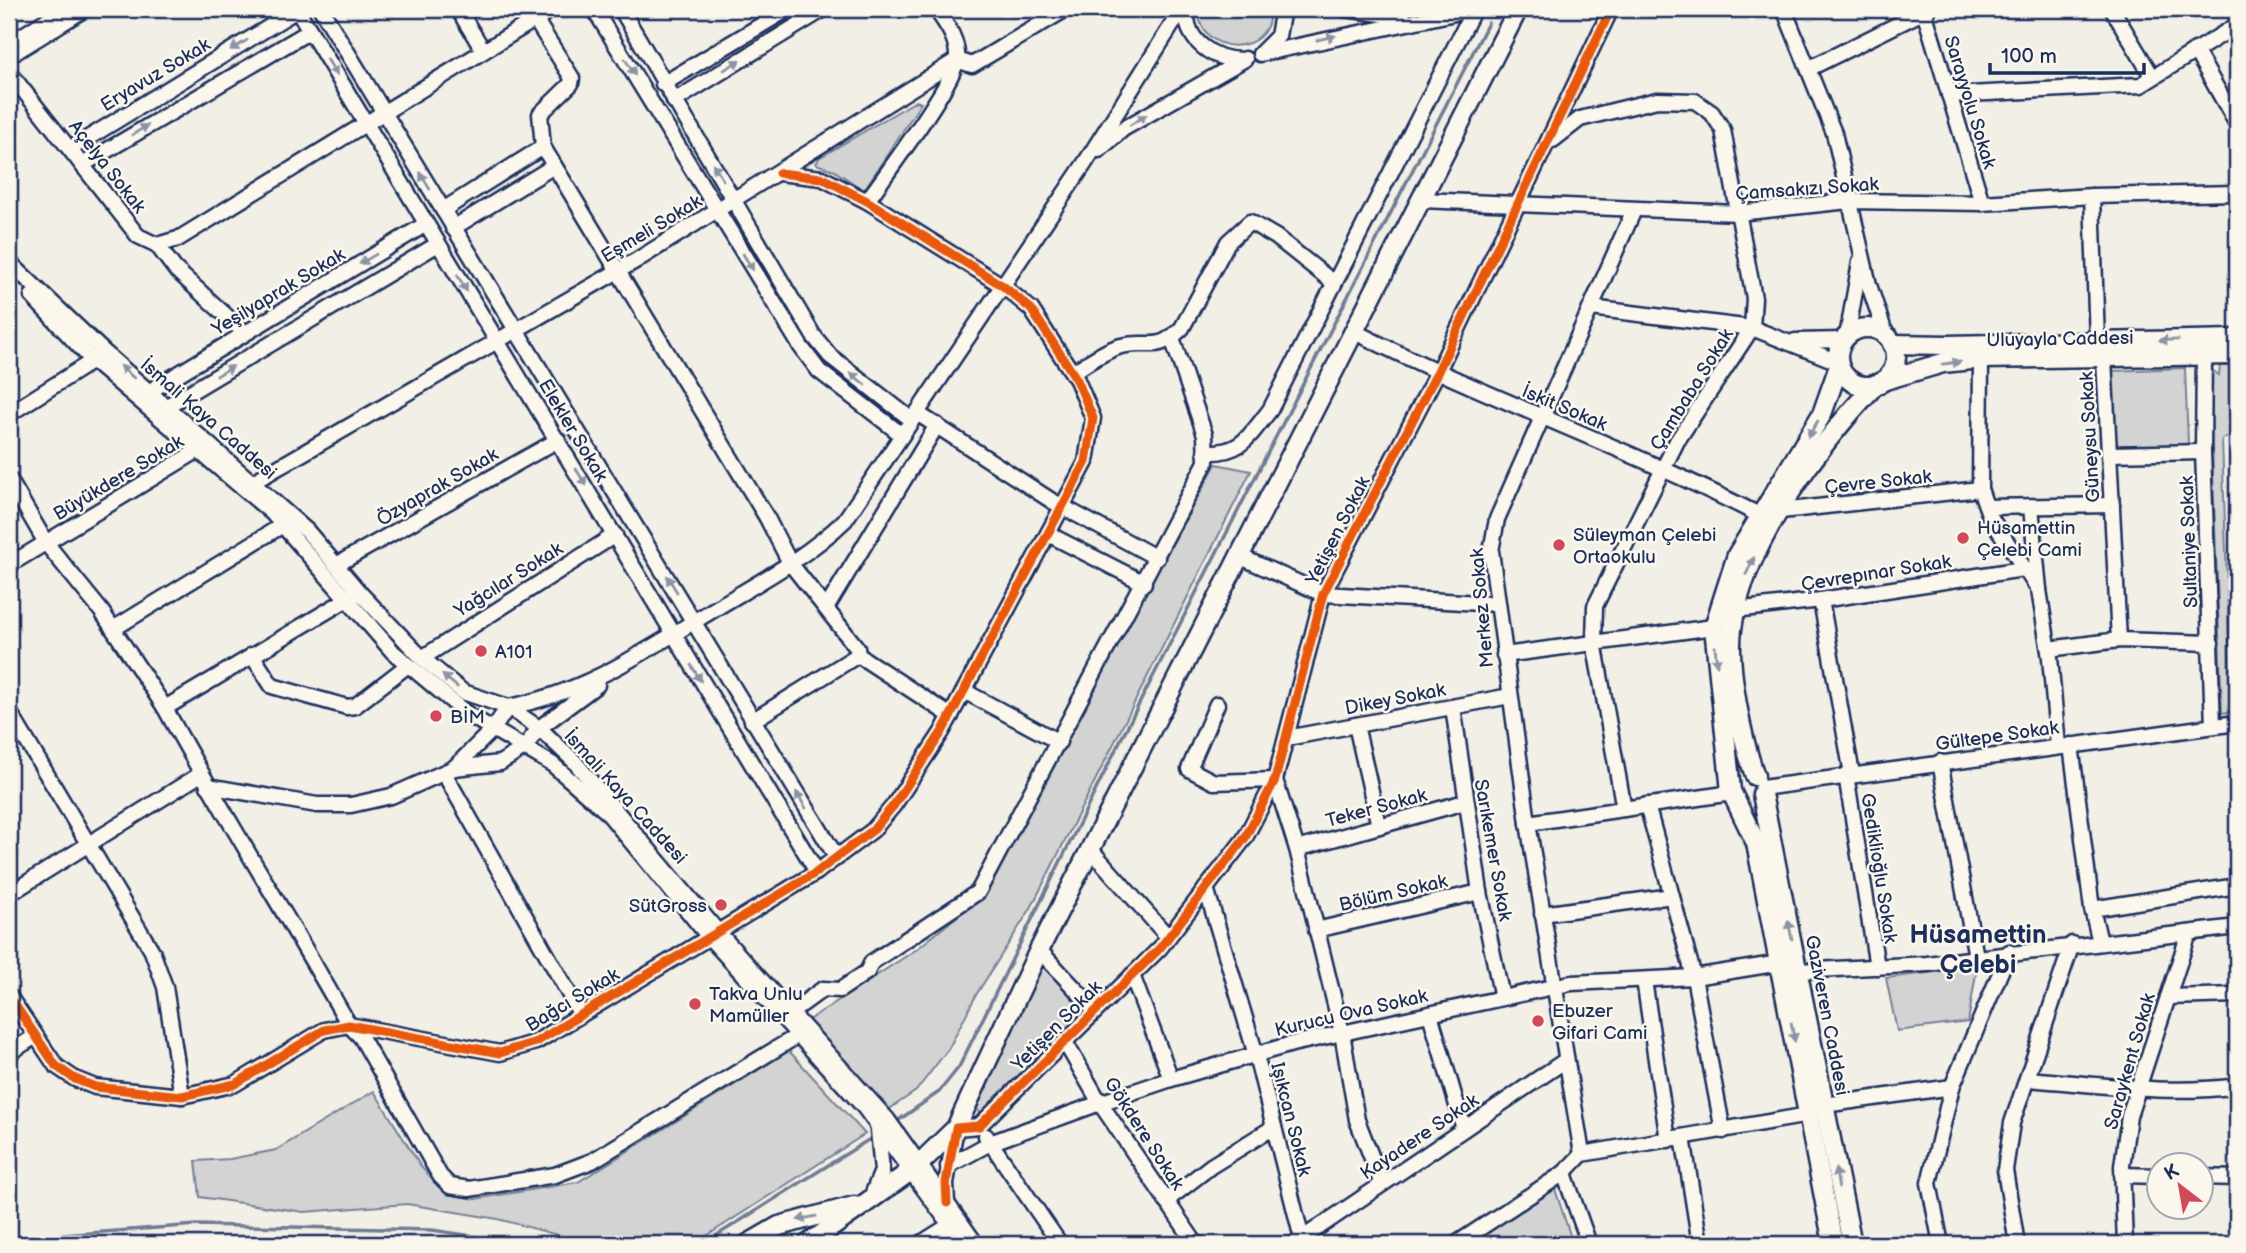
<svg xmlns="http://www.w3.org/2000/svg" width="2246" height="1253" font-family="'Balsamiq Sans',sans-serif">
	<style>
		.green { fill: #d2d3d2; stroke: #768198; stroke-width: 2 }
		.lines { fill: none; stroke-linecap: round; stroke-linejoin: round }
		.stream { stroke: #707b93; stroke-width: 3.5 }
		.minor-casing { stroke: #1b2f5e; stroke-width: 19 }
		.major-casing { stroke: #1b2f5e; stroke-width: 23 }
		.minor { stroke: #fbf7ec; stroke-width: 14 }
		.major { stroke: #fbf7ec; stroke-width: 18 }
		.cycleway-casing { stroke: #fbf7ec; stroke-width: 13 }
		.cycleway { stroke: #e8590c; stroke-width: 9 }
		.oneway { fill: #8b93a5 }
		.poi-dot { fill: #d1495b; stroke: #fbf7ec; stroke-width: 2.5 }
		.labels { text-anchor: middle; stroke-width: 5; stroke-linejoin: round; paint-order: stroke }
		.street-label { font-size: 19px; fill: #1b2f5e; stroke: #fbf7ec }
		.poi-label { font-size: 19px; fill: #1b2f5e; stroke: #fbf7ec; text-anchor: start }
		.district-label { font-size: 26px; font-weight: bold; fill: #1b2f5e; stroke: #fbf7ec }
	</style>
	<rect width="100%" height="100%" fill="#f2efe6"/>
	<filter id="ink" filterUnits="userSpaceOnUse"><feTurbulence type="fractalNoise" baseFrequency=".0143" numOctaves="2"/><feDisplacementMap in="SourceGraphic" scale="14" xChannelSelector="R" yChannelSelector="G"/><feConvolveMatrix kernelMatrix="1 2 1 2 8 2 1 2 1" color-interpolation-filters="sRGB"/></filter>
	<g filter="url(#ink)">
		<g class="green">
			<path d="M1198 9H1270C1272 58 1199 58 1198 9Z"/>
			<path d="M916 101 921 103 864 190 833 170 816 164 819 158Z"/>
			<path d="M2220 366H2237V429L2232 436 2222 439 2231 697H2237V711L2222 713 2209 368 2219 375Z"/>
			<path d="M2185 368 2188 444 2115 447 2112 371Z"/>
			<path d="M1216 464 1251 471 1031 908 976 995 949 1048 916 1091 888 1110 807 1021 917 949 977 900Z"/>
			<path d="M1043 965 1085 1012 981 1117 977 1108Z"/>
			<path d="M1977 967 1968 1022 1897 1031 1886 978Z"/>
			<path d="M789 1051 865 1134 694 1244H591L498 1219 407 1204 304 1212 200 1197 196 1161 230 1159 276 1150 374 1091 421 1167 446 1193 475 1199 578 1182Z"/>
			<path d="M1554 1186 1573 1244H1465Z"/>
		</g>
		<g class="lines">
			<g class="stream">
				<path d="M896 1122 939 1092 959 1067 1118 745 1488 23"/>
				<path d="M9 1239 197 1225 432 1230 527 1244"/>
				<path d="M703 1244 873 1137"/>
			</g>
			<g class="minor-casing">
				<g id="minor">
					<path d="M297 9 817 872"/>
					<path d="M321 9 837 858"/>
					<path d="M458 9 483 50"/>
					<path d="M594 9 801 347 819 371 902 435"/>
					<path d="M621 9 813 335 830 356 912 420"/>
					<path d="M1187 9C1184 41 1213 60 1242 60"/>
					<path d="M1345 9 1403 17"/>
					<path d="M1784 9 1834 133 1869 285 1886 336"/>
					<path d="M2112 9 2152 76"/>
					<path d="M1924 11 1982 203"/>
					<path d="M9 44 64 9"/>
					<path d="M2195 50 2237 124"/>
					<path d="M1261 53 1278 36 1283 9"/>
					<path d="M1260 54 1474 9"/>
					<path d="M9 56 85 9"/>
					<path d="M1810 68 1929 9"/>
					<path d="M9 72 138 236 157 245 175 269 245 333"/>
					<path d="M663 84 788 9"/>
					<path d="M1949 95 2141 85 2237 25"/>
					<path d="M674 101 824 9"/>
					<path d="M1553 140 1580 119 1657 100 1695 101 1712 113 1723 130 1754 298 1752 328 1677 441 1595 606 1594 642 1624 809"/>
					<path d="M543 147 767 518 790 563 857 648 858 655"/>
					<path d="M70 149 297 10"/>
					<path d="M1099 150 1123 129 1245 59"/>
					<path d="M82 165 310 31"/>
					<path d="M2092 196 2097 341"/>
					<path d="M1421 200 1738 213 1849 201 1982 203 2092 196 2237 193"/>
					<path d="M867 201C884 177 956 81 957 58 958 39 946 24 936 9"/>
					<path d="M443 210 543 147 540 114 571 84 572 78 535 19"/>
					<path d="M1634 210 1497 519 1491 551 1528 823 1582 1154 1809 1115"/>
					<path d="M453 228 554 166"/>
					<path d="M157 245 178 239 552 9"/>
					<path d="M9 262 105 353 307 531 359 592 422 658 463 692 508 707 539 728 574 761 718 932 887 1119 976 1244"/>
					<path d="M32 296 93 361 272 513 393 652 467 714 552 764 607 812 709 937 864 1107 964 1244"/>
					<path d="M1591 308 1752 328 1838 362"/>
					<path d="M1355 332C1488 399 1629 448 1761 516"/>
					<path d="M1847 337 1860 262"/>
					<path d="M1795 341 1844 340"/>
					<path d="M2204 356 2203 452 2213 726"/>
					<path d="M1981 359 1980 489 1990 517 2039 590 2050 658 2058 746"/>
					<path d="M2104 359 2119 640"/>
					<path d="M1073 372C1088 363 1103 351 1121 346 1151 339 1156 354 1182 328L1228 242 1250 222 1276 237 1334 283"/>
					<path d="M150 391 426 224"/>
					<path d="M167 406 438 244"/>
					<path d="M917 413 1052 501 1157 558"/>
					<path d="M9 414 99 357"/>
					<path d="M1205 452C1242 454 1249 436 1270 410L1474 9"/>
					<path d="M2109 454 2203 452"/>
					<path d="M9 479 46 543 102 612 165 708"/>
					<path d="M253 482 637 260 957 60 972 65 1066 9"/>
					<path d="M1987 507 2112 505"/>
					<path d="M2031 507 2039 589"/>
					<path d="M1781 511 1980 489"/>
					<path d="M1048 534 1144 583"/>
					<path d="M1241 557 1323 594 1498 604"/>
					<path d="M9 565 202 448"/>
					<path d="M336 565 558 440"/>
					<path d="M354 595 165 708C223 815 289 918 349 1025L361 1037 440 1176 450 1186 469 1189 555 1175 592 1161 797 1036"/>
					<path d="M1821 600 1852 774"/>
					<path d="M827 607 937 425"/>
					<path d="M1735 610 1821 600 2023 569"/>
					<path d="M113 629 291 520"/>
					<path d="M2049 649 2119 640 2211 643"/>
					<path d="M252 655 272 686 347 707 355 706 408 665"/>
					<path d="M1504 655 1714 627"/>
					<path d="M422 658 615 535"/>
					<path d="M964 691 1059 742"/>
					<path d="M1217 704 1189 769 1214 782 1275 780 1297 849 1342 1033 1357 1120 1382 1184"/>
					<path d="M1453 707 1480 892 1502 998"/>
					<path d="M9 711 152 951 165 987 182 1096"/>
					<path d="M752 721 858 655 951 716"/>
					<path d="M1356 725 1379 826"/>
					<path d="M1287 738 1510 696"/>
					<path d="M2071 745 2092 909 2100 942"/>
					<path d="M1940 762 1976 957"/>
					<path d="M454 768 493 729 508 707C587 693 651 647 718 607 763 580 808 556 845 520L1085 163 1182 9"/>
					<path d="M444 773 581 1015"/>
					<path d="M1846 775 1877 967"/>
					<path d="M208 786 317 805H351L391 796 454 768 500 763 524 748 539 728 597 685"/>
					<path d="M1762 788 2237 723"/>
					<path d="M1647 805 1694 977 1723 1131"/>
					<path d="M1528 823 1732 793"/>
					<path d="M1297 849 1465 802"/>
					<path d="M1092 851 1168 937"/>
					<path d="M1206 888 1256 1055 1302 1239"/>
					<path d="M9 894 201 774"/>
					<path d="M2092 909 2237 886"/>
					<path d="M1542 914 1672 896"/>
					<path d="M1316 930 1480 892"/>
					<path d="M1039 950 1096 1011"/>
					<path d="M1799 971 1927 964 2237 927"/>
					<path d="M1132 975 1171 1079"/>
					<path d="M1644 980 1668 1140"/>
					<path d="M9 996 56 1066 75 1079 95 1087 182 1096 235 1084 324 1030 349 1025 500 1053 536 1042 817 872 873 830 894 805 942 732 1086 462 1093 418 1077 380 1031 309 1003 286 867 201 822 178 779 173"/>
					<path d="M2168 997 2237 995"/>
					<path d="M790 1013 823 989 840 990 867 972 872 962 978 892 1206 462 1205 435 1172 338"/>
					<path d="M1430 1014 1464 1129"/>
					<path d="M1065 1042 1100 1103 1196 1244"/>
					<path d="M9 1053 34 1037"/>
					<path d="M2027 1079C2096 1084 2168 1096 2237 1086"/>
					<path d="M1824 1105 1952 1087"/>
					<path d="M986 1136 1060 1244"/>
					<path d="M1683 1137 1700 1244"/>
					<path d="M948 1166 990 1143 1100 1103 1171 1079 1292 1044 1571 983 1694 977 1780 963"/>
					<path d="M1564 1173 1589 1244"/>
					<path d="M2122 1175 2158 1176"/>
					<path d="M2200 1177 2237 1178"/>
					<path d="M870 1200 882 1171 878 1130"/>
					<path d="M1166 1201 1211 1166 1274 1127"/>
					<path d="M947 1203 946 1183 956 1128 979 1126 1160 948 1245 838 1275 780 1323 594 1437 373 1611 9"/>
					<path d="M920 1244 950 1225"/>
					<path d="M1294 1244 1566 1060"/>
					<path d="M1456 1244 1564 1173 1582 1154"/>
					<path d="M1941 1244 1929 1183 1952 1087 2009 952"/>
					<path d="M2017 1244 2005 1170 2012 1123 2072 944"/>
					<path d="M2125 1244 2122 1166 2129 1116 2189 933"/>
				</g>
			</g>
			<g class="major-casing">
				<g id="major">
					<circle cx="1867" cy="357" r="29"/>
					<path d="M1892 344 1948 345 2237 339"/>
					<path d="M1885 380 1943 363 1981 359 2237 355"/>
					<path d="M1755 776C1742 739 1727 668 1732 629 1742 547 1820 443 1876 384"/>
					<path d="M1762 794 1852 1244"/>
					<path d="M748 1244 779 1226 854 1206"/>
					<path d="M808 1244 915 1168 956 1128 1039 950 1518 9"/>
					<path d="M1833 1244 1756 843 1731 791 1714 627 1737 555 1822 414 1839 366"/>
				</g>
			</g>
			<use href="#minor" class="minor"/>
			<use href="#major" class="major"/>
			<g class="cycleway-casing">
				<g id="cycleway">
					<path d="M9 996 56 1066 75 1079 95 1087 182 1096 235 1084 324 1030 349 1025 500 1053 536 1042 817 872 873 830 894 805 942 732 1086 462 1093 418 1077 380 1031 309 1003 286 867 201 822 178 779 173"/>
					<path d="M947 1203 946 1183 956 1128 979 1126 1160 948 1245 838 1275 780 1323 594 1437 373 1611 9"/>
				</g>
			</g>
			<use href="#cycleway" class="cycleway"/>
		</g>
		<defs><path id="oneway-solid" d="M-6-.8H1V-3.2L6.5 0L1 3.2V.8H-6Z" transform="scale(1.75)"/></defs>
		<g class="oneway">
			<use href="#oneway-solid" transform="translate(1326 38) rotate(-13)"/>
			<use href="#oneway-solid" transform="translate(239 45) rotate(149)"/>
			<use href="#oneway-solid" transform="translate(732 65) rotate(-32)"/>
			<use href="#oneway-solid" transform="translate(332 67) rotate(59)"/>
			<use href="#oneway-solid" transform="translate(630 67) rotate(58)"/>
			<use href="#oneway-solid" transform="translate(1138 120) rotate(-32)"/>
			<use href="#oneway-solid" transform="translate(140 130) rotate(-32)"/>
			<use href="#oneway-solid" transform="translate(718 172) rotate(-122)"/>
			<use href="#oneway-solid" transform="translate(425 181) rotate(-120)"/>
			<use href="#oneway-solid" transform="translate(368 259) rotate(149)"/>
			<use href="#oneway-solid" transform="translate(748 262) rotate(58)"/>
			<use href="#oneway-solid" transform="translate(462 283) rotate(59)"/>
			<use href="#oneway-solid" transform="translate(2169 340) rotate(179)"/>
			<use href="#oneway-solid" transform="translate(1951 363) rotate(-8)"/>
			<use href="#oneway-solid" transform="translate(225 371) rotate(-31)"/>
			<use href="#oneway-solid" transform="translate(127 372) rotate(-139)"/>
			<use href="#oneway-solid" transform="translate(858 379) rotate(-141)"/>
			<use href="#oneway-solid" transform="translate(1813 429) rotate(121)"/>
			<use href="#oneway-solid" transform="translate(581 477) rotate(58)"/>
			<use href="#oneway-solid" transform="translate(1750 566) rotate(-65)"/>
			<use href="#oneway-solid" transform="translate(672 584) rotate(-122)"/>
			<use href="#oneway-solid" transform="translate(1716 656) rotate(84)"/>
			<use href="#oneway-solid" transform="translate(696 673) rotate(59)"/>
			<use href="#oneway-solid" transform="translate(450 681) rotate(-141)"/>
			<use href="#oneway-solid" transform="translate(801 800) rotate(-121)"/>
			<use href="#oneway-solid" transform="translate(1790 930) rotate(-102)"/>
			<use href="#oneway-solid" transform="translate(1793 1032) rotate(79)"/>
			<use href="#oneway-solid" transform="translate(1837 1178) rotate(-100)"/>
			<use href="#oneway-solid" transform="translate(807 1218) rotate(168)"/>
		</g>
	</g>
	<g class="poi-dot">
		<circle cx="1963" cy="538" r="7"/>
		<circle cx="1559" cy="545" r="7"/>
		<circle cx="481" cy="651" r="7"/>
		<circle cx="436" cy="716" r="7"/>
		<circle cx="721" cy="905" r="7"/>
		<circle cx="695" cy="1004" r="7"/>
		<circle cx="1538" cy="1021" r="7"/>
	</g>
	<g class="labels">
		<g class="street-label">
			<text transform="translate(155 74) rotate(-31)" y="7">Eryavuz Sokak</text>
			<text transform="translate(1971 102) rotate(73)" y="7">Sarayyolu Sokak</text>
			<text transform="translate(108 166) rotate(52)" y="7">Açelya Sokak</text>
			<text transform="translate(1807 188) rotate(-4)" y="7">Çamsakızı Sokak</text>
			<text transform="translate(651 228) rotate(-31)" y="7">Eşmeli Sokak</text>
			<text transform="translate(278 291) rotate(-31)" y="7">Yeşilyaprak Sokak</text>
			<text transform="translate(2060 338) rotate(-1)" y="7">Uluyayla Caddesi</text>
			<text transform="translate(1691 389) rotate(-58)" y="7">Çambaba Sokak</text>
			<text transform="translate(1565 407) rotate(23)" y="7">İskit Sokak</text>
			<text transform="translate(209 418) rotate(41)" y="7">İsmali Kaya Caddesi</text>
			<text transform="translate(574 430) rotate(59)" y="7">Elekler Sokak</text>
			<text transform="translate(2089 437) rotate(-93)" y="7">Güneysu Sokak</text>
			<text transform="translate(118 477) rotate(-31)" y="7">Büyükdere Sokak</text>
			<text transform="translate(1878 481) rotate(-6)" y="7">Çevre Sokak</text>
			<text transform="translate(437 486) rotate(-30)" y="7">Özyaprak Sokak</text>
			<text transform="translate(1337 530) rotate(-63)" y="7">Yetişen Sokak</text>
			<text transform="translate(2188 542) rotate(-92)" y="7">Sultaniye Sokak</text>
			<text transform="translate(1876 572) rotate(-9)" y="7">Çevrepınar Sokak</text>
			<text transform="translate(508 579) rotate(-32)" y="7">Yağcılar Sokak</text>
			<text transform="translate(1481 608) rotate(-95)" y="7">Merkez Sokak</text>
			<text transform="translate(1395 698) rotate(-11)" y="7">Dikey Sokak</text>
			<text transform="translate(1997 735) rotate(-8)" y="7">Gültepe Sokak</text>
			<text transform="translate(626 796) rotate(48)" y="7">İsmali Kaya Caddesi</text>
			<text transform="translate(1376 807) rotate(-15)" y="7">Teker Sokak</text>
			<text transform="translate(1494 850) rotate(80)" y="7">Sarıkemer Sokak</text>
			<text transform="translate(1880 868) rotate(81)" y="7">Gediklioğlu Sokak</text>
			<text transform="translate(1393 892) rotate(-13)" y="7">Bölüm Sokak</text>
			<text transform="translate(572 999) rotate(-31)" y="7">Bağcı Sokak</text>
			<text transform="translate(1351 1012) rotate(-13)" y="7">Kurucu Ova Sokak</text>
			<text transform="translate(1828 1015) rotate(79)" y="7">Gaziveren Caddesi</text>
			<text transform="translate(1056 1025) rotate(-45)" y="7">Yetişen Sokak</text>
			<text transform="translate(2129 1061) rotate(-74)" y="7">Saraykent Sokak</text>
			<text transform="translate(1292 1119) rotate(76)" y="7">Işıkcan Sokak</text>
			<text transform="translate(1145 1133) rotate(57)" y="7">Gökdere Sokak</text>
			<text transform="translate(1419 1136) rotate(-34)" y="7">Kayadere Sokak</text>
		</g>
		<g class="poi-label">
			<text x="1977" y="534">Hüsamettin<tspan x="1977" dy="22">Çelebi Cami</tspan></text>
			<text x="1573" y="541">Süleyman Çelebi<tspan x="1573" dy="22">Ortaokulu</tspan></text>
			<text x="495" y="658">A101</text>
			<text x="450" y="723">BİM</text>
			<text x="707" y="912" text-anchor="end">SütGross</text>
			<text x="709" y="1000">Takva Unlu<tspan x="709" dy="22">Mamüller</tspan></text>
			<text x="1552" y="1017">Ebuzer<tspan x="1552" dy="22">Gifari Cami</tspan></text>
		</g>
		<g class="district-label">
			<text x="1978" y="943">Hüsamettin<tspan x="1978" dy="30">Çelebi</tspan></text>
		</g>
	</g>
	<rect width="2246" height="1253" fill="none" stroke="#fbf7ec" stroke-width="35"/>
	<rect x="18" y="18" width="2211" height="1218" fill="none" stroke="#1b2f5e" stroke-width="2.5" filter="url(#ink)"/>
	<g transform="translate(2180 1186) rotate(329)"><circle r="33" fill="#fbf7ec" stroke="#a1a7b3" stroke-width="2"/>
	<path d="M0-5L12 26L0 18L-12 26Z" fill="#d1495b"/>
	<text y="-10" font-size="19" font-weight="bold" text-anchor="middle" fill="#1b2f5e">K</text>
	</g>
	<path d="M1990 63v10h154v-10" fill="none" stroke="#1b2f5e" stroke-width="3.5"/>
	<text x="2001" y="63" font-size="21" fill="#1b2f5e" stroke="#fbf7ec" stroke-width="5" paint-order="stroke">100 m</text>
</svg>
